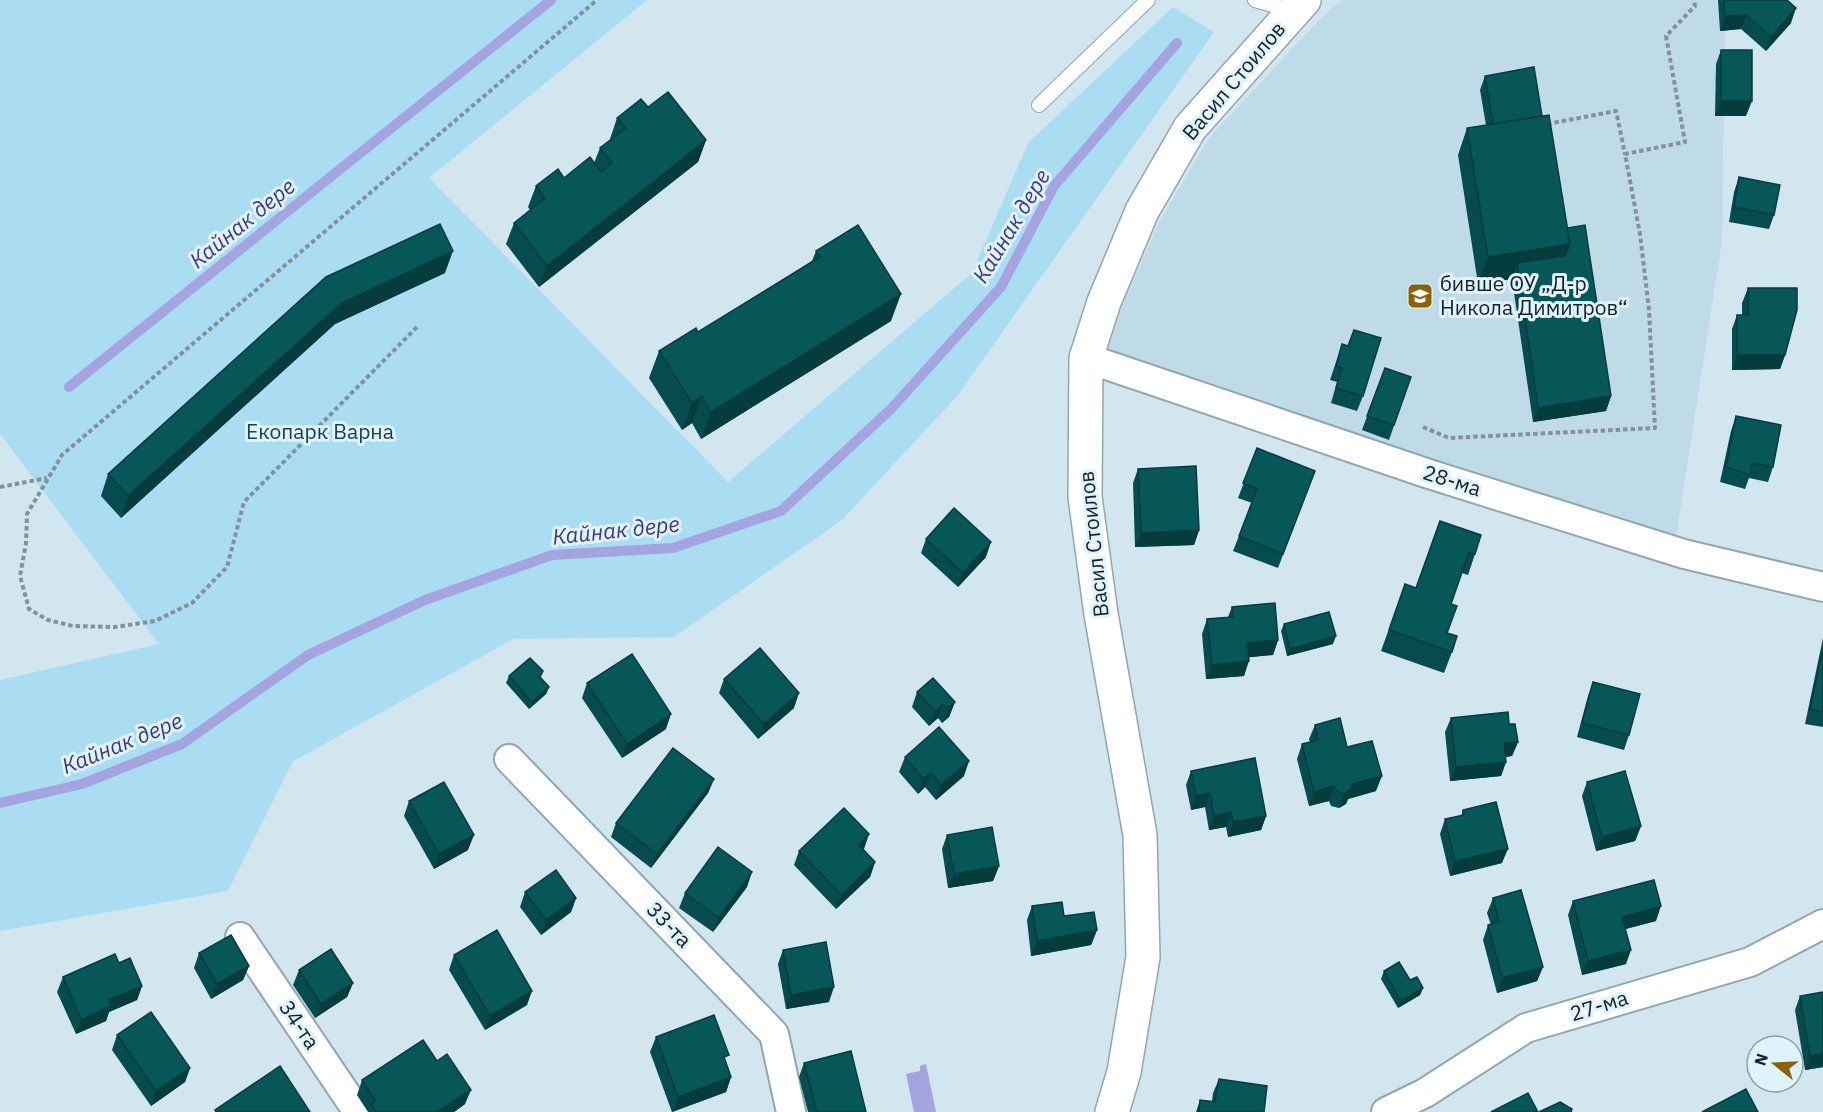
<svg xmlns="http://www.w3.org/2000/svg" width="1823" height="1112" font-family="'IBM Plex Sans',sans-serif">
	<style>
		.built { fill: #bfdbe8 }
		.green { fill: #aaddf2 }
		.water { fill: #a4a4e0 }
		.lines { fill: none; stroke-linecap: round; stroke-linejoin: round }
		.stream { stroke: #a4a4e0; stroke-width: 10 }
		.service-casing { stroke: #93a6ae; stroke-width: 16 }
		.minor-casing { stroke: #93a6ae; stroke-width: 32 }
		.tertiary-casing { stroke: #93a6ae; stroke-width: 36 }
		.path { stroke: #839299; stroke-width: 4; stroke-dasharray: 4.5 3; stroke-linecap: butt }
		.service { stroke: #fff; stroke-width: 14 }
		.minor { stroke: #fff; stroke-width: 28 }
		.tertiary { stroke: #fff; stroke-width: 33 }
		.wall { fill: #064b4d }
		.shaded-wall { fill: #053d3e }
		.building { fill: #075759; stroke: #053d3e; stroke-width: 1.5 }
		.labels { text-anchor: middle; stroke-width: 6; stroke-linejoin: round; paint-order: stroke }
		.street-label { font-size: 21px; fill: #1a2125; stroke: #def3fc }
		.poi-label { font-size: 21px; fill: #1a2125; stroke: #def3fc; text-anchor: start }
		.park-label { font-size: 21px; fill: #1e404e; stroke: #def3fc }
		.water-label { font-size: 22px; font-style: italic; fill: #40387f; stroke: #def3fc }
	</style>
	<rect width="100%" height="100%" fill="#d1e6ee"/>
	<path class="built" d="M1342 0H1725L1722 241 1676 537 1413 454 1103 350 1160 220 1209 138 1319 20Z"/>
	<path class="green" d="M0 0H647L429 178 728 482 972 273 1028 143 1173 7 1214 32 958 395 842 520 674 637 513 639 299 758 293 761 228 891 0 931V680L159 644 0 434Z"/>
	<path class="water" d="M926 1064 936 1112H914L906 1074 920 1071V1066Z"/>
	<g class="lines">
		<g class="stream">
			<path d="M69 387 551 0"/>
			<path d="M0 803 82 784 182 744 308 655 425 600 552 555 673 548 781 511 891 409 1001 287 1054 186 1177 43"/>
		</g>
		<g class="service-casing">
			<g id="service">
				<path d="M1255 0 1292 11"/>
				<path d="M1039 105 1148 0"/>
			</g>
		</g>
		<g class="minor-casing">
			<g id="minor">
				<path d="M1086 358 1429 474 1684 554 1823 587"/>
				<path d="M509 759 774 1034 791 1112"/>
				<path d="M240 937 358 1112"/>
				<path d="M1386 1112 1425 1093 1526 1028 1750 962 1823 924"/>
			</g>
		</g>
		<g class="tertiary-casing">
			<path id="tertiary" d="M1112 1112 1124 1072 1143 957 1140 835 1101 614 1085 497 1086 358 1104 302 1142 211 1190 128 1304 0"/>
		</g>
		<g class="path">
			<path d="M1547 124 1616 111 1625 154"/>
			<path d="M417 327 244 502 227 567 192 603 155 621 115 627 73 626 48 620 29 609 20 576 26 543 27 514 62 455 597 0"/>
			<path d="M1423 427 1449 438 1655 428 1649 310 1640 234 1625 154 1685 142 1666 36 1695 6 1694 0"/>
			<path d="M0 487 47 478"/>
		</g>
		<use href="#service" class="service"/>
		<use href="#minor" class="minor"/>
		<use href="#tertiary" class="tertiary"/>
	</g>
	<g class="wall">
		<path d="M1718 0H1787L1791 23 1766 51 1741 29 1720 31Z"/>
		<path d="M1721 50 1746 116H1715L1716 64Z"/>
		<path d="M1485 76 1542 116 1567 228 1611 396 1606 411 1533 422 1512 279 1478 284 1458 155 1467 128 1486 125 1480 90Z"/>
		<path d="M648 107 706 140 698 162 539 287 506 244 514 223 530 210 528 207 536 186 564 178 594 163 600 148 610 140V139L617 118Z"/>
		<path d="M1739 177 1774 215 1769 229 1729 222 1734 192Z"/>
		<path d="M816 251 891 321 701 439 692 423 682 430 649 378 659 351 698 332 812 261Z"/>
		<path d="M445 273 335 324 121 518 101 496 108 474 326 277Z"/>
		<path d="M1748 288 1785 355 1780 369 1732 370V329L1737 315H1742V303Z"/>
		<path d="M1354 330 1363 396 1357 411 1331 403 1337 382 1330 380 1342 344 1348 346Z"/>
		<path d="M1385 368 1411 377 1389 440 1362 430Z"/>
		<path d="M1736 416 1773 467 1768 482 1749 478 1745 489 1720 482 1731 431Z"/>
		<path d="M1257 448 1315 471 1278 568 1233 551 1252 503 1238 498Z"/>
		<path d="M1138 469 1199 530 1194 545 1135 547 1133 483Z"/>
		<path d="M1440 521 1475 554 1468 575 1462 573 1451 604 1447 633 1452 652 1444 673 1381 651 1405 584 1416 588Z"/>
		<path d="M926 539 986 557 958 587 921 553Z"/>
		<path d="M1232 607 1278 640 1273 655 1249 657 1244 676 1206 679 1202 634 1207 619 1228 617Z"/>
		<path d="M1284 624 1333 644 1287 656 1281 631Z"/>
		<path d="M1823 638V727L1805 724Z"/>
		<path d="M509 676 540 678 549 687 546 694 529 709 506 683Z"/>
		<path d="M724 679 794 708 758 739 719 693Z"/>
		<path d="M1593 682 1629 735 1624 750 1577 737 1588 696Z"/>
		<path d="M587 683 666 729 622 758 582 698Z"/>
		<path d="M917 692 955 702 949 717 942 723 938 718 929 726 912 707Z"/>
		<path d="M1451 718 1509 724 1518 742 1512 756 1505 757 1506 762 1501 776 1450 781 1445 732Z"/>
		<path d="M1315 725 1347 747 1376 791 1348 799 1346 804 1339 808 1331 806 1329 801 1309 806 1297 759 1302 744 1310 742 1309 739Z"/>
		<path d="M905 757 964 776 936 800 925 787 918 794 899 772Z"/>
		<path d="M1191 771 1266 816 1261 830 1228 837 1226 827 1209 830 1205 807 1191 810 1186 785Z"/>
		<path d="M714 779 708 793 651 868 611 837 616 823Z"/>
		<path d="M1587 782 1641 826 1635 841 1596 851 1582 796Z"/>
		<path d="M409 801 468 850 434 869 404 816Z"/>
		<path d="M1463 810 1502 863 1450 876 1440 834 1445 819 1461 816Z"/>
		<path d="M947 835 999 866 993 881 948 888 942 849Z"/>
		<path d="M864 849 863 850 875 862 870 877 836 909 794 865 799 851Z"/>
		<path d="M747 887 713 932 679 908 685 893Z"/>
		<path d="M525 892 576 898 571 912 541 935 520 907Z"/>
		<path d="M1493 898 1543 967 1537 981 1497 993 1483 940 1488 925H1491L1487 913Z"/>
		<path d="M1573 901 1656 921 1626 929V964L1582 975 1568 915Z"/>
		<path d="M1032 906 1064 916 1097 930 1091 945 1031 956 1027 920Z"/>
		<path d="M783 950 829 1002 786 1009 778 964Z"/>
		<path d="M199 953 249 966 243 980 211 999 194 968Z"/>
		<path d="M454 955 527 1005 485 1030 449 970Z"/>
		<path d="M119 963 142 986 137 1000 109 1012 106 1021 76 1034 57 992 63 977Z"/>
		<path d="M299 970 353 983 347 997 315 1018 293 985Z"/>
		<path d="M1384 971 1410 980 1423 988 1420 995 1398 1008 1381 979Z"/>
		<path d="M1800 996 1823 1067 1805 1070 1795 1010Z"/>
		<path d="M117 1035 190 1068 185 1082 151 1106 112 1050Z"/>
		<path d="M656 1037 726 1063 731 1077 726 1092 672 1112 650 1052Z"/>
		<path d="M804 1063 866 1112H808L799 1077Z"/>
		<path d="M1219 1079 1264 1112H1196L1200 1100 1212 1101 1213 1093Z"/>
		<path d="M362 1080 465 1104 454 1112H368L357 1095Z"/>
	</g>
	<g class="shaded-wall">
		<path d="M1796 8 1791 23 1766 51 1771 37Z"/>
		<path d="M1746 15 1741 29 1720 31 1725 16Z"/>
		<path d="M1721 101H1752L1746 116H1715Z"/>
		<path d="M706 140 698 162 539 287 547 266Z"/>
		<path d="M1570 244 1560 271 1517 263 1512 279 1478 284 1488 257Z"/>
		<path d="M453 251 445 273 335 324 121 518 128 496 342 303Z"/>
		<path d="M901 294 891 321 701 439 711 412Z"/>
		<path d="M1737 355H1785L1780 369 1732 370Z"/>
		<path d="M702 396 692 423 682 430 692 403Z"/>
		<path d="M1611 396 1606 411 1533 422 1538 408Z"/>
		<path d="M1199 530 1194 545 1135 547 1141 533Z"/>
		<path d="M991 542 986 557 958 587 963 573Z"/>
		<path d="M1336 636 1333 644 1287 656 1290 649Z"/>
		<path d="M1278 640 1273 655 1242 658 1247 643Z"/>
		<path d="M1249 661 1244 676 1206 679 1212 665Z"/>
		<path d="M549 687 546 694 529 709 532 702Z"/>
		<path d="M799 693 794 708 758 739 764 724Z"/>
		<path d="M955 702 949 717 942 723 948 708Z"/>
		<path d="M943 704 938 718 929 726 935 711Z"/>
		<path d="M671 714 666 729 622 758 627 744Z"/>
		<path d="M1518 742 1512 756 1499 758 1504 743Z"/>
		<path d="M969 761 964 776 936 800 941 785Z"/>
		<path d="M1506 762 1501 776 1450 781 1456 767Z"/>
		<path d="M931 773 925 787 918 794 923 779Z"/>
		<path d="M1382 776 1376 791 1348 799 1346 804 1339 808 1344 794 1352 784Z"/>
		<path d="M714 779 708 793 651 868 657 854Z"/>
		<path d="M1334 786 1329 801 1309 806 1314 792Z"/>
		<path d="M1210 793 1205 807 1191 810 1196 796Z"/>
		<path d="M1231 812 1226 827 1209 830 1214 816Z"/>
		<path d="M1266 816 1261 830 1228 837 1233 822Z"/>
		<path d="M1641 826 1635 841 1596 851 1602 837Z"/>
		<path d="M869 834 864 849 853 860 859 845Z"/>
		<path d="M474 835 468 850 434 869 439 854Z"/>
		<path d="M1508 849 1502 863 1450 876 1455 861Z"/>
		<path d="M875 862 870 877 836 909 842 895Z"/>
		<path d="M999 866 993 881 948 888 954 874Z"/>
		<path d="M752 872 747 887 713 932 719 918Z"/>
		<path d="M576 898 571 912 541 935 546 920Z"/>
		<path d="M1661 906 1656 921 1617 931 1622 917Z"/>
		<path d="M1097 930 1091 945 1031 956 1037 941Z"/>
		<path d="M1631 950 1626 964 1582 975 1588 961Z"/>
		<path d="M249 966 243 980 211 999 217 984Z"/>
		<path d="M1543 967 1537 981 1497 993 1502 978Z"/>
		<path d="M353 983 347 997 315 1018 321 1004Z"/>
		<path d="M142 986 137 1000 109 1012 106 1021 76 1034 81 1020 109 1000Z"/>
		<path d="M834 987 829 1002 786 1009 791 995Z"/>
		<path d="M1423 988 1420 995 1398 1008 1401 1001Z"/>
		<path d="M532 991 527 1005 485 1030 490 1016Z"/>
		<path d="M1823 1053V1067L1805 1070 1810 1056Z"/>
		<path d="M190 1068 185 1082 151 1106 156 1091Z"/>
		<path d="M731 1077 726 1092 672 1112 678 1097Z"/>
		<path d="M471 1090 465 1104 454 1112H437Z"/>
	</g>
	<g class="building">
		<path d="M1724 0H1787L1796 8 1771 37 1746 15 1725 16Z"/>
		<rect x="1721" y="50" width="31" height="51"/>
		<path d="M1534 67 1542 116 1493 124 1485 76Z"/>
		<path d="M668 92 706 140 547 266 514 223 545 198 536 186 558 169 564 178 590 157 601 172 612 163 600 148 626 128 617 118 641 99 648 107Z"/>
		<path d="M1549 115 1570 244 1488 257 1467 128Z"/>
		<path d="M1739 177 1780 185 1774 215 1734 207Z"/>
		<path d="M440 224 453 251 342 303 128 496 108 474 326 277Z"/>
		<path d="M858 225 901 294 711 412 702 396 692 403 659 351 696 328 698 332 820 257 816 251Z"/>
		<path d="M1585 225 1611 396 1538 408 1517 263 1565 256 1570 244 1567 228Z"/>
		<path d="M1748 288H1797V310L1785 355H1737V315H1748Z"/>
		<path d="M1354 330 1381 338 1363 396 1336 388 1342 368 1336 366 1342 344 1348 346Z"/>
		<path d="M1385 368 1411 377 1394 425 1367 416Z"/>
		<path d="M1736 416 1781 425 1773 467 1752 463 1750 475 1726 467Z"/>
		<path d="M1257 448 1315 471 1283 554 1239 536 1257 489 1243 483Z"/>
		<path d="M1196 466 1199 530 1141 533 1138 469Z"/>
		<path d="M954 508 991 542 963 573 926 539Z"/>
		<path d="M1440 521 1481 535 1475 554 1469 552 1451 604 1457 606 1447 633 1457 636 1452 652 1389 630 1405 584 1416 588Z"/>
		<path d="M1275 603 1278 640 1247 643 1249 661 1212 665 1207 619 1233 617 1232 607Z"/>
		<path d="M1329 612 1336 636 1290 649 1284 624Z"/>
		<path d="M760 648 799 693 764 724 724 679Z"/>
		<path d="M1823 648V712L1810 709Z"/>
		<path d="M632 654 671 714 627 744 587 683Z"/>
		<path d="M530 658 543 671 540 677 549 687 532 702 509 676Z"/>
		<path d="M933 678 955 702 948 708 943 704 935 711 917 692Z"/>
		<path d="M1593 682 1640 694 1629 735 1582 723Z"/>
		<path d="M1508 712 1509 724H1515L1518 742 1504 743 1506 762 1456 767 1451 718Z"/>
		<path d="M1340 718 1347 747 1372 741 1382 776 1352 784 1351 789 1344 794 1337 791 1334 786 1314 792 1302 744 1318 740 1315 725Z"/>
		<path d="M939 727 969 761 941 785 931 773 923 779 905 757Z"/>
		<path d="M673 748 714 779 657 854 616 823Z"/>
		<path d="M1255 758 1266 816 1233 822 1231 812 1214 816 1210 793 1196 796 1191 771Z"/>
		<path d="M1625 771 1641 826 1602 837 1587 782Z"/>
		<path d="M444 782 474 835 439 854 409 801Z"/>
		<path d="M1496 802 1508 849 1455 861 1445 819 1464 815 1463 810Z"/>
		<path d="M844 808 869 834 859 845 875 862 842 895 799 851Z"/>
		<path d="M992 827 999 866 954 874 947 835Z"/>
		<path d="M718 847 752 872 719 918 685 893Z"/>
		<path d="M556 870 576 898 546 920 525 892Z"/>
		<path d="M1654 880 1661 906 1622 917 1631 950 1588 961 1573 901Z"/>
		<path d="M1521 890 1543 967 1502 978 1488 925 1499 922 1493 898Z"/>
		<path d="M1062 902 1064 916 1094 912 1097 930 1037 941 1032 906Z"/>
		<path d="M497 930 532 991 490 1016 454 955Z"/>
		<path d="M231 935 249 966 217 984 199 953Z"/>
		<path d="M826 942 834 987 791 995 783 950Z"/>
		<path d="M331 949 353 983 321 1004 299 970Z"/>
		<path d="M115 954 119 963 130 958 142 986 109 1000 111 1006 81 1020 63 977Z"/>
		<path d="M1399 962 1410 980 1417 977 1423 988 1401 1001 1384 971Z"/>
		<path d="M1823 992V1053L1810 1056 1800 996Z"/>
		<path d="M151 1012 190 1068 156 1091 117 1035Z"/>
		<path d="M714 1015 729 1055 724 1057 731 1077 678 1097 656 1037Z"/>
		<path d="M423 1040 437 1061 447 1054 471 1090 437 1112H376L371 1104 375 1101 362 1080Z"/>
		<path d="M851 1051 866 1112H817L804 1063Z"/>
		<path d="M280 1066 310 1112H216L215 1110Z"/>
		<path d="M1219 1079 1267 1086 1264 1112H1199L1200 1100 1215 1102Z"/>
		<path d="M1746 1089 1758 1112H1702Z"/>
		<path d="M1528 1093 1538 1112H1491Z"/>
		<path d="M1560 1102 1572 1109 1571 1112H1539Z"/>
	</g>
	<defs>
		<g id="school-square" transform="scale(1.35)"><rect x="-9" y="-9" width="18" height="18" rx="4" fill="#8c6204" stroke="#def3fc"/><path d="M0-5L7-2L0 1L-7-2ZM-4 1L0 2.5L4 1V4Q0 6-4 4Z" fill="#fff"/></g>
	</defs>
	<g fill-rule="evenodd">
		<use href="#school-square" x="1420" y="296"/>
	</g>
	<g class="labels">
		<g class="street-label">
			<text transform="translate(1234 81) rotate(-50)" y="7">Васил Стоилов</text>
			<text transform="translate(1452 481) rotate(18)" y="7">28-ма</text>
			<text transform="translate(1094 544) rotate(-96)" y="7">Васил Стоилов</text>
			<text transform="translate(669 925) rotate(46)" y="7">33-та</text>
			<text transform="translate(1599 1006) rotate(-17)" y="7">27-ма</text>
			<text transform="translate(299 1025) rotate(56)" y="7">34-та</text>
		</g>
		<g class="poi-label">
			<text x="1440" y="291">бивше ОУ „Д-р<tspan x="1440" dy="24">Никола Димитров“</tspan></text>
		</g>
		<g class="park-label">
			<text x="320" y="439">Екопарк Варна</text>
		</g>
		<g class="water-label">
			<text transform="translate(242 223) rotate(-39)" y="8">Кайнак дере</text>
			<text transform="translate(1011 226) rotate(-59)" y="8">Кайнак дере</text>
			<text transform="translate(616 530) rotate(-6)" y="8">Кайнак дере</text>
			<text transform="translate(122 743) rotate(-22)" y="8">Кайнак дере</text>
		</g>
	</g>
	<g transform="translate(1775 1064) rotate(288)"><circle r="28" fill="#def3fc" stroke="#909fa6" stroke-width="1.5"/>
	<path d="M0-4.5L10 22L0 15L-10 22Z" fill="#8c6204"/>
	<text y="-9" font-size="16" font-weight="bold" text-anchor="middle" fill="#1a2125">N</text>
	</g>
</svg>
